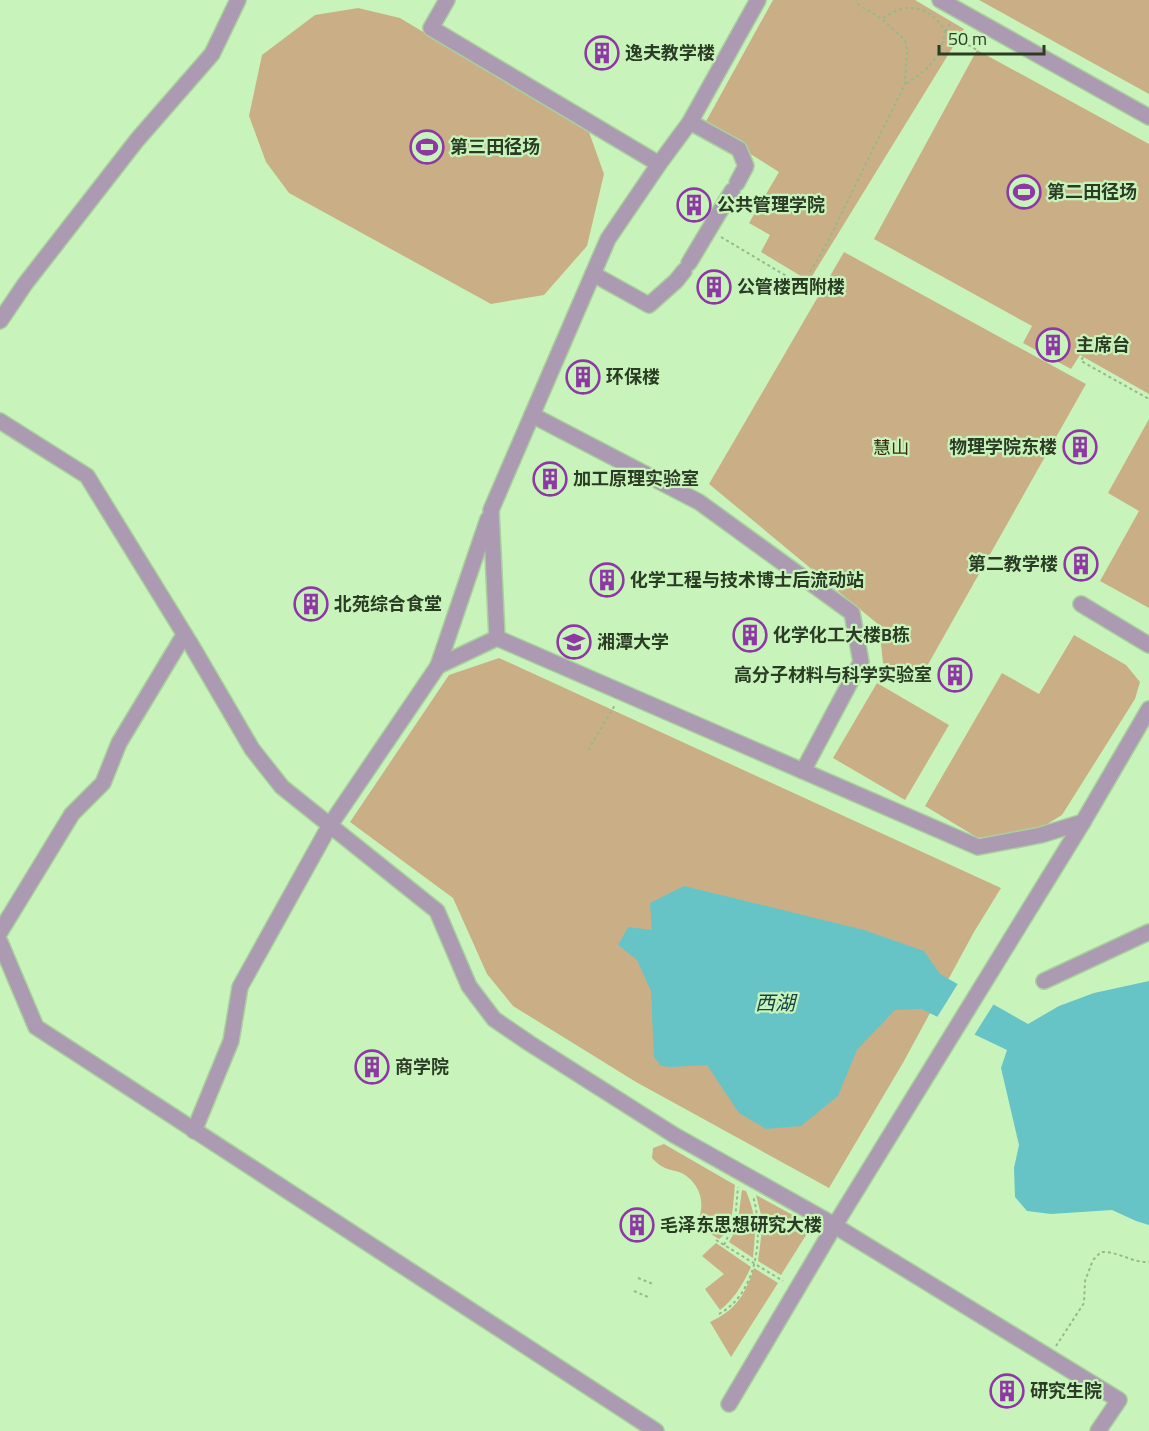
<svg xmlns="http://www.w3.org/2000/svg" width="1149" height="1431" font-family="'Titillium Web','Noto Sans SC',sans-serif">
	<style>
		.green { fill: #caaf86 }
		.water { fill: #66c4c7 }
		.pier { fill: #c8f4bb }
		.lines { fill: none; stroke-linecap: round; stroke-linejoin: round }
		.minor-casing { stroke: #a9cf9d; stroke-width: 18 }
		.path { stroke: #95b98b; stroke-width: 2; stroke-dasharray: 3 3; stroke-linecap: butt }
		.minor { stroke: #ac9ab2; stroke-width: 15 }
		.labels { text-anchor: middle; stroke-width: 4.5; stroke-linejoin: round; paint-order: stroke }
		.poi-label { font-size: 18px; font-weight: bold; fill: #2b3c25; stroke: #c8f4bb; text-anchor: start }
		.park-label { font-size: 18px; fill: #3a290e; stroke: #c8f4bb }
		.water-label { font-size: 20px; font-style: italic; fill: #164244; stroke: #c8f4bb }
	</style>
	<rect width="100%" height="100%" fill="#c8f4bb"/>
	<g class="green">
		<path d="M773 0H915L964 29 809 281 761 252 770 235 749 223 779 172 704 125Z"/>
		<path d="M979 0H1149V94Z"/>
		<path d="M358 8 400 18 589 132 604 174 587 246 544 295 491 304 289 193 266 162 249 116 262 55 315 15Z"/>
		<path d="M977 50 1149 144V394L1080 355 1071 369 1023 343 1032 326 874 239Z"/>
		<path d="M844 252 1086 384 917 684 883 663 879 625 709 484Z"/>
		<path d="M1149 419V608L1100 581 1139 511 1108 493Z"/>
		<path d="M1074 635 1126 665 1140 682 1135 699 1062 815 1039 829 978 838 925 806 1002 673 1039 694Z"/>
		<path d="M499 658 1001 888 974 932 904 1061 829 1188 636 1082 513 1006 487 974 453 898 350 822 449 675Z"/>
		<path d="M877 683 949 725 905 800 833 758Z"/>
		<path d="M664 1144 735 1185C733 1201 734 1231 719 1239L696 1225C706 1207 702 1187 685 1175 678 1170 670 1171 663 1167 659 1165 655 1161 652 1158L653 1148Z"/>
		<path d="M742 1190 746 1191C757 1218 756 1229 753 1258L729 1242 737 1227Z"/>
		<path d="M756 1195 811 1225 763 1223Z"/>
		<path d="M762 1230 808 1232 781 1275 758 1261Z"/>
		<path d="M716 1243 751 1267C743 1284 735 1298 720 1310L705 1289 724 1274 702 1256Z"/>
		<path d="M754 1268 778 1283 731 1357 710 1322C736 1310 745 1295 754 1268Z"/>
	</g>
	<path class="water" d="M684 886 864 930 924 951 940 974 1028 1024 1059 1006 1094 993 1149 981V1225L1136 1221 1112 1210 1051 1214 1027 1211 1015 1197 1014 1168 1019 1145 1001 1068 1007 1050 921 1009 895 1010 857 1050 838 1096 801 1126 766 1129 739 1113 707 1065 672 1067 661 1066 654 1057 651 991 637 960 618 945 628 927 652 930 650 903Z"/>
	<path class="pier" d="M959 982 995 1002 973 1037 936 1019Z"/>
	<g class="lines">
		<g class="minor-casing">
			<g id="minor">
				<path d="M447 0 431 28 659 164"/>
				<path d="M758 0 690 122 659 164 608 239 491 510 497 638 978 847 1041 835 1083 822 1149 709"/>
				<path d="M940 0 1149 117"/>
				<path d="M690 122 739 149 746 166 737 183"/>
				<path d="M689 263 732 191"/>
				<path d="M593 274 649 305 676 281 684 271"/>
				<path d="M0 321 25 284 137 140 212 54 238 0"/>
				<path d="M532 415 699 502 852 613 861 662 803 771"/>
				<path d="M0 421 87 476 193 648 252 749 282 787 437 911 469 986 494 1019 529 1043 674 1135 822 1218 1119 1400 1098 1431"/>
				<path d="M1081 604 1149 645"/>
				<path d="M438 666 488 519"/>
				<path d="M0 932 72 814 103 783 119 743 184 635"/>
				<path d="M0 942 36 1027 656 1431"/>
				<path d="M1044 981 1149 932"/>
				<path d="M194 1131 231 1041 240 987 330 825 438 666 497 638"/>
				<path d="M729 1404 835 1225 1083 822"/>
			</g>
		</g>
		<g class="path">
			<path d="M883 18C889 15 895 11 901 9 919 4 938 16 945 32 941 58 926 72 905 84"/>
			<path d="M950 24 945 32 977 50"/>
			<path d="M721 237 788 277"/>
			<path d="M810 272 827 243 905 84 907 50 905 40 882 19 859 5 856 0"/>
			<path d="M1083 357 1081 361 1149 399"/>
			<path d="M588 750 615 705"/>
			<path d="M759 1227 813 1231"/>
			<path d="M716 1240 783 1281"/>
			<path d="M724 1245 735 1221 738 1187"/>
			<path d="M638 1278 653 1284"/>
			<path d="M634 1291 648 1297"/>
			<path d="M719 1314C758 1293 764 1234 753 1196"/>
			<path d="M1056 1346 1084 1303 1085 1281 1093 1260 1101 1252C1118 1251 1132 1263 1149 1262"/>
		</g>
		<use href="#minor" class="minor"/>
	</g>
	<defs>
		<g id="building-ring" transform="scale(1.725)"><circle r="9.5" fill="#c8f4bb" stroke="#8e38a5" stroke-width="1.5"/><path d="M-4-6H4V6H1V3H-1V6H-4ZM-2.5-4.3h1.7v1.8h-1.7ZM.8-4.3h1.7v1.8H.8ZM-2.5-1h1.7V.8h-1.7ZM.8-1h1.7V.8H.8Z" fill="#8e38a5"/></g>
		<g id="stadium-ring" transform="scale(1.725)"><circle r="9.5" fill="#c8f4bb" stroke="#8e38a5" stroke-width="1.5"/><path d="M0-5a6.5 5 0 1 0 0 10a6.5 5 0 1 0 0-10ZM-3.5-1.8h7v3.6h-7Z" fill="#8e38a5"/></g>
		<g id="university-ring" transform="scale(1.725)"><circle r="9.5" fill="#c8f4bb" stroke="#8e38a5" stroke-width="1.5"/><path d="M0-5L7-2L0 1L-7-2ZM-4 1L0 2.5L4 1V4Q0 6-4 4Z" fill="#8e38a5"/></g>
	</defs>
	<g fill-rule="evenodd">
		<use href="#building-ring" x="602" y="53"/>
		<use href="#stadium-ring" x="427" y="147"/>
		<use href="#stadium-ring" x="1024" y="192"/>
		<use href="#building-ring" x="694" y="205"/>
		<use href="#building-ring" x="714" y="287"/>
		<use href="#building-ring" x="1053" y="345"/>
		<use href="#building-ring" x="583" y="377"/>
		<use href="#building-ring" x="1080" y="447"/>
		<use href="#building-ring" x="550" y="479"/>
		<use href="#building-ring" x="1081" y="564"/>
		<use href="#building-ring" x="607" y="580"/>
		<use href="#building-ring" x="311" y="604"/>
		<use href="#building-ring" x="750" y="635"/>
		<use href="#university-ring" x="574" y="642"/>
		<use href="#building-ring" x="955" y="675"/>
		<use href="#building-ring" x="372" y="1067"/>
		<use href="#building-ring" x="637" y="1225"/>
		<use href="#building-ring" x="1007" y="1391"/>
	</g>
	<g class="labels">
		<g class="poi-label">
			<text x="625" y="59">逸夫教学楼</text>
			<text x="450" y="153">第三田径场</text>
			<text x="1047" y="198">第二田径场</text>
			<text x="717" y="211">公共管理学院</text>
			<text x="737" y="293">公管楼西附楼</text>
			<text x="1076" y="351">主席台</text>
			<text x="606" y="383">环保楼</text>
			<text x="1057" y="453" text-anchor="end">物理学院东楼</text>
			<text x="573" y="485">加工原理实验室</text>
			<text x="1058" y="570" text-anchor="end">第二教学楼</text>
			<text x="630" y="586">化学工程与技术博士后流动站</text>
			<text x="334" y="610">北苑综合食堂</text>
			<text x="773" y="641">化学化工大楼B栋</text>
			<text x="597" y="648">湘潭大学</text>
			<text x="932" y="681" text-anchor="end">高分子材料与科学实验室</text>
			<text x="395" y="1073">商学院</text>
			<text x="660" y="1231">毛泽东思想研究大楼</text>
			<text x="1030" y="1397">研究生院</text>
		</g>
		<g class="park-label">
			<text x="891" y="454">慧山</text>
		</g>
		<g class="water-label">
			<text x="775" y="1010">西湖</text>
		</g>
	</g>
	<path d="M939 45v9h105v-9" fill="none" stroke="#2b3c25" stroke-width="3"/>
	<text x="948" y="45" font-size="18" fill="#2b3c25" stroke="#c8f4bb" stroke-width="4.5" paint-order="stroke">50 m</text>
</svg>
